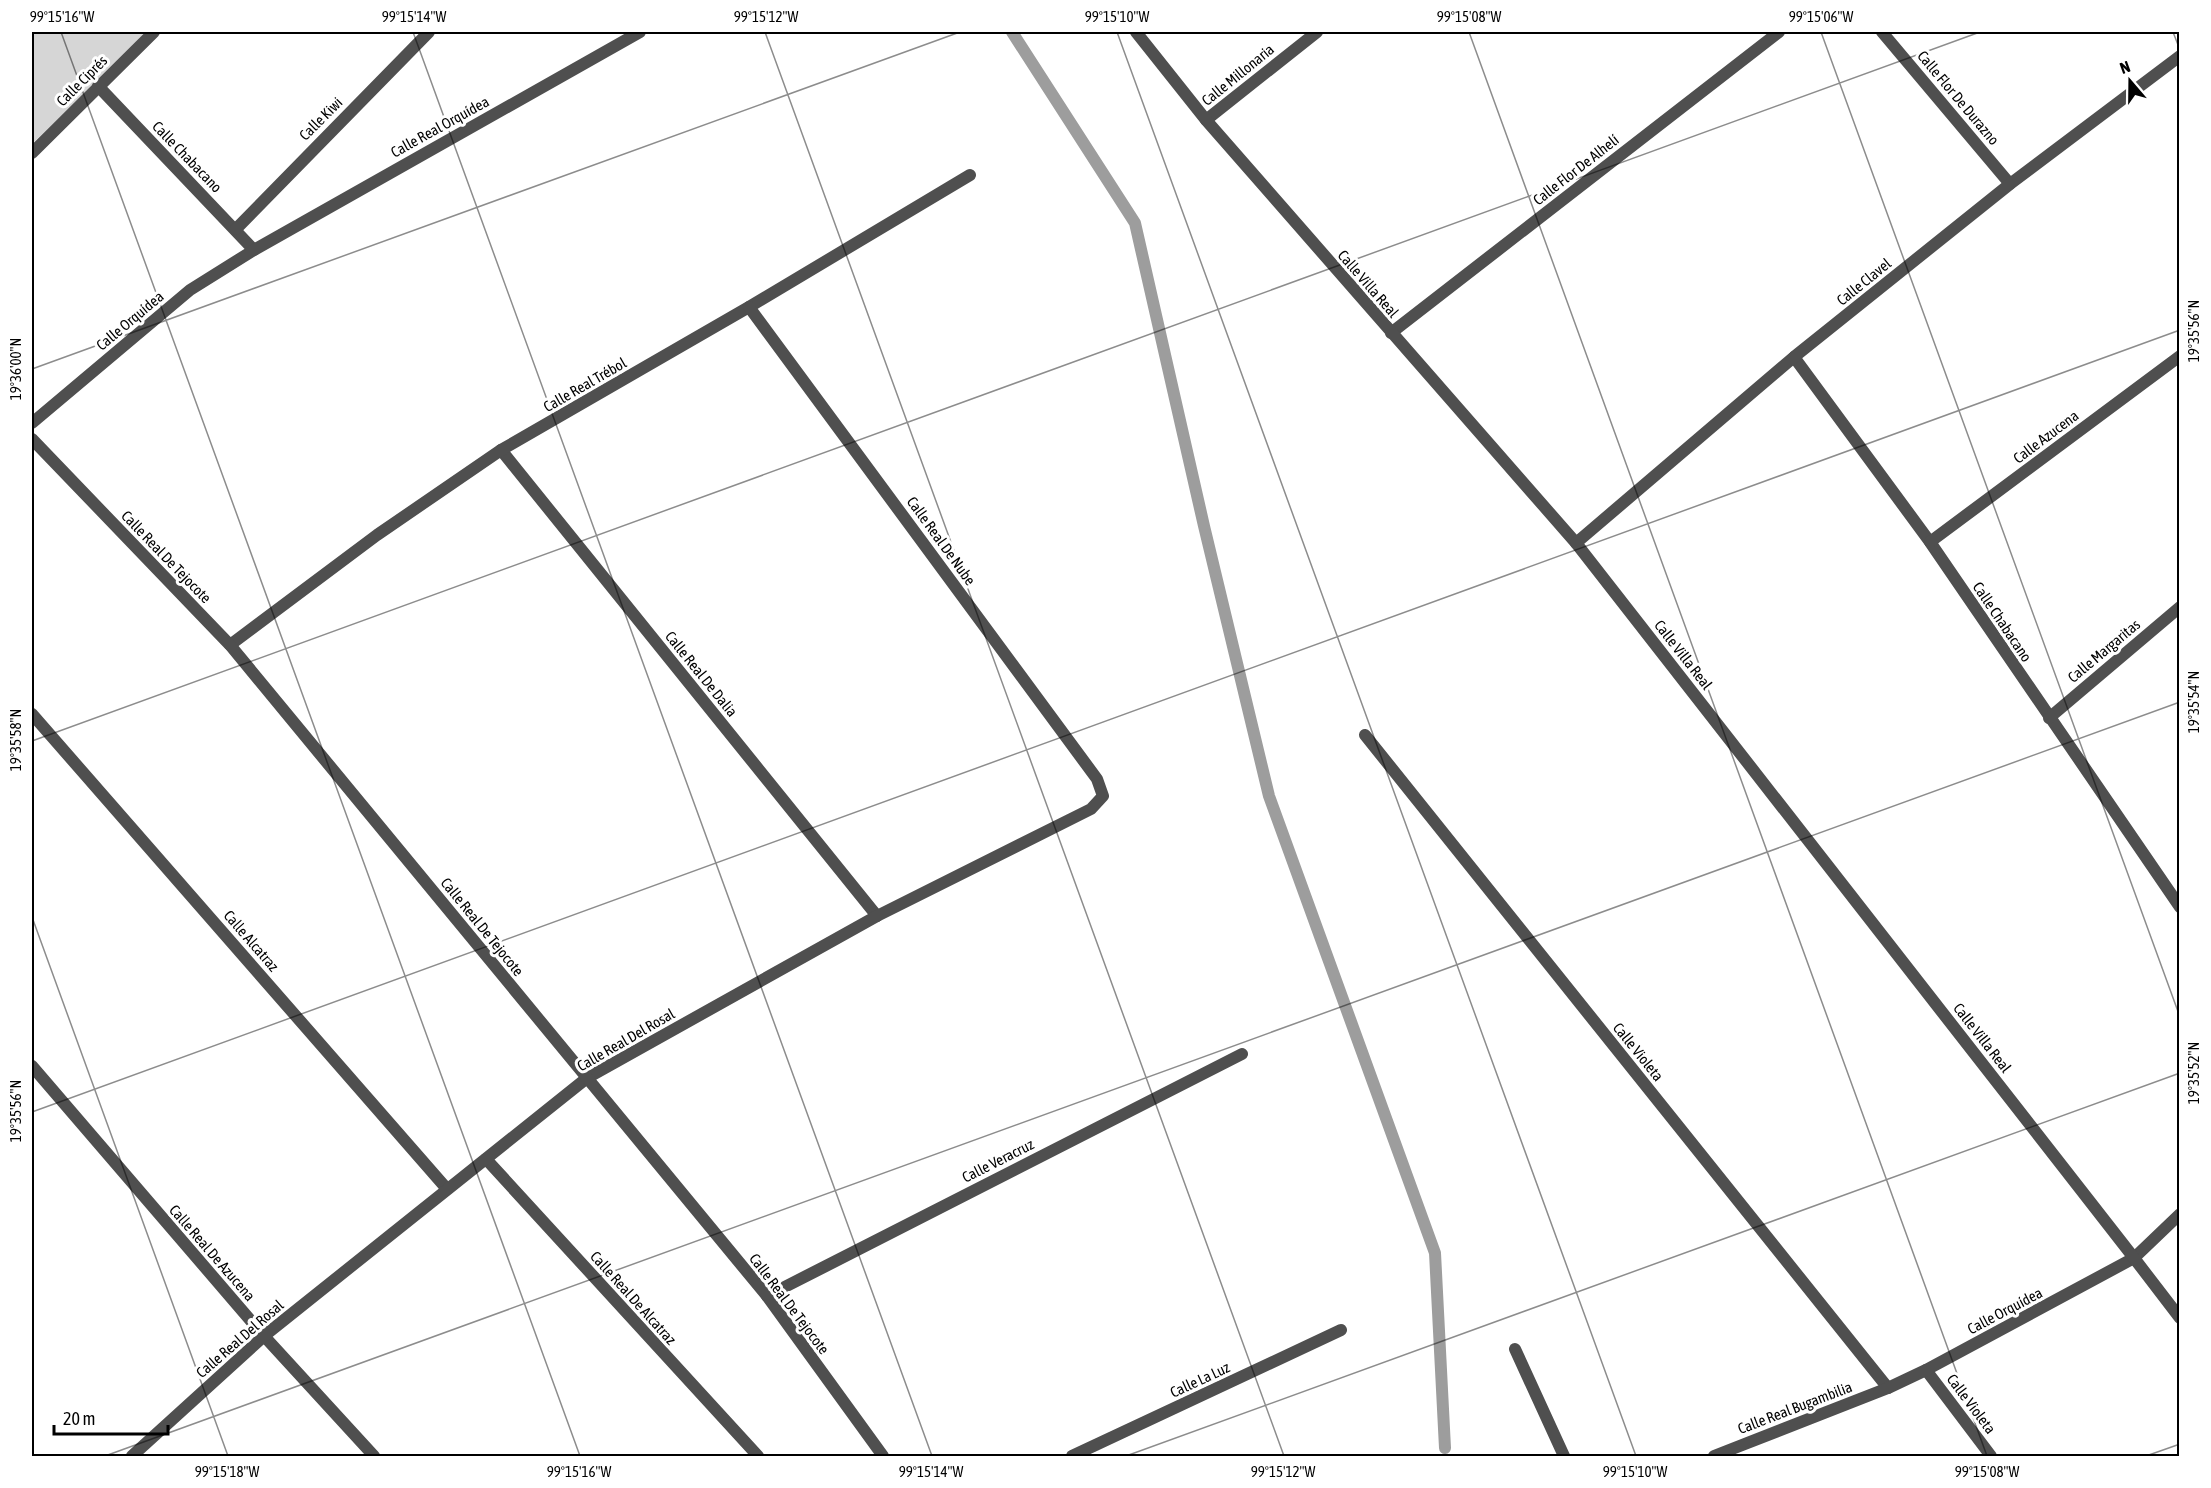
<svg xmlns="http://www.w3.org/2000/svg" width="2211" height="1488" font-family="'Asap Condensed',sans-serif">
	<style>
		.green { fill: #d6d6d6 }
		.lines { fill: none; stroke-linecap: round; stroke-linejoin: round }
		.stream { stroke: #9d9d9d; stroke-width: 12 }
		.minor { stroke: #4f4f4f; stroke-width: 12 }
		.tertiary { stroke: #4f4f4f; stroke-width: 12 }
		.ticks { fill: none; stroke: #000; stroke-width: 1.5; stroke-opacity: 0.45 }
		.labels { text-anchor: middle; stroke-width: 6; stroke-linejoin: round; paint-order: stroke }
		.street-label { font-size: 15px; fill: #000; stroke: #fff }
		.neatline { fill: none; stroke: #000; stroke-width: 2 }
		.ticks-label { font-size: 15px; text-anchor: middle; fill: #000 }
	</style>
	<rect width="100%" height="100%" fill="#fff"/>
	<path class="green" d="M32 32H148L32 144Z"/>
	<g class="lines">
		<path class="stream" d="M1012 32 1135 223 1204 526 1269 796 1435 1253 1445 1448"/>
		<g class="minor">
			<path d="M1882 32 2010 184"/>
			<path d="M98 86 254 250"/>
			<path d="M1206 120 1317 32"/>
			<path d="M32 153 154 32"/>
			<path d="M236 229 429 32"/>
			<path d="M1391 333 1779 32"/>
			<path d="M1794 357 1930 542 2180 907"/>
			<path d="M501 450 877 916"/>
			<path d="M1930 542 2180 356"/>
			<path d="M230 645 377 535 501 450 749 307 970 175"/>
			<path d="M32 714 447 1189"/>
			<path d="M2049 718 2180 607"/>
			<path d="M1365 735 1888 1388"/>
			<path d="M32 1066 264 1336 374 1456"/>
			<path d="M486 1159 758 1456"/>
			<path d="M767 1296 1242 1054"/>
			<path d="M1515 1349 1564 1456"/>
			<path d="M1926 1370 1991 1456"/>
			<path d="M132 1456 264 1336 587 1078 877 916 1091 809 1103 796 1097 779 749 307"/>
			<path d="M1072 1456 1341 1330"/>
			<path d="M1714 1456 1888 1388 1926 1370 2134 1258 2180 1214"/>
		</g>
		<g class="tertiary">
			<path d="M1136 32 1206 120 1576 543 2134 1258 2180 1318"/>
			<path d="M32 423 190 290 254 250 640 32"/>
			<path d="M32 439 230 645 767 1296 883 1456"/>
			<path d="M1576 543 1794 357 2010 184 2180 56"/>
		</g>
	</g>
	<path class="ticks" d="M61 32 580 1456M413 32 932 1456M765 32 1284 1456M1117 32 1636 1456M1469 32 1987 1456M1821 32 2180 1017M2173 32 2180 50M32 369 960 32M32 741 1980 32M32 917 228 1456M32 1112 2180 330M105 1456 2180 702M1126 1456 2180 1073M2146 1456 2180 1444"/>
	<g class="labels">
		<g class="street-label">
			<text transform="translate(1238 75) rotate(-39)" y="5">Calle Millonaria</text>
			<text transform="translate(82 81) rotate(-45)" y="5">Calle Ciprés</text>
			<text transform="translate(1958 98) rotate(50)" y="5">Calle Flor De Durazno</text>
			<text transform="translate(321 119) rotate(-45)" y="5">Calle Kiwi</text>
			<text transform="translate(440 127) rotate(-29)" y="5">Calle Real Orquídea</text>
			<text transform="translate(187 157) rotate(46)" y="5">Calle Chabacano</text>
			<text transform="translate(1576 170) rotate(-38)" y="5">Calle Flor De Alhelí</text>
			<text transform="translate(1864 282) rotate(-39)" y="5">Calle Clavel</text>
			<text transform="translate(1368 284) rotate(49)" y="5">Calle Villa Real</text>
			<text transform="translate(130 321) rotate(-40)" y="5">Calle Orquídea</text>
			<text transform="translate(585 385) rotate(-30)" y="5">Calle Real Trébol</text>
			<text transform="translate(2046 437) rotate(-37)" y="5">Calle Azucena</text>
			<text transform="translate(941 541) rotate(54)" y="5">Calle Real De Nube</text>
			<text transform="translate(166 557) rotate(46)" y="5">Calle Real De Tejocote</text>
			<text transform="translate(2002 622) rotate(56)" y="5">Calle Chabacano</text>
			<text transform="translate(2104 651) rotate(-40)" y="5">Calle Margaritas</text>
			<text transform="translate(1683 655) rotate(52)" y="5">Calle Villa Real</text>
			<text transform="translate(701 674) rotate(51)" y="5">Calle Real De Dalia</text>
			<text transform="translate(482 927) rotate(51)" y="5">Calle Real De Tejocote</text>
			<text transform="translate(251 941) rotate(49)" y="5">Calle Alcatraz</text>
			<text transform="translate(1982 1038) rotate(52)" y="5">Calle Villa Real</text>
			<text transform="translate(626 1040) rotate(-30)" y="5">Calle Real Del Rosal</text>
			<text transform="translate(1638 1052) rotate(51)" y="5">Calle Violeta</text>
			<text transform="translate(998 1161) rotate(-27)" y="5">Calle Veracruz</text>
			<text transform="translate(212 1253) rotate(49)" y="5">Calle Real De Azucena</text>
			<text transform="translate(633 1298) rotate(48)" y="5">Calle Real De Alcatraz</text>
			<text transform="translate(789 1304) rotate(53)" y="5">Calle Real De Tejocote</text>
			<text transform="translate(2005 1311) rotate(-28)" y="5">Calle Orquídea</text>
			<text transform="translate(240 1339) rotate(-41)" y="5">Calle Real Del Rosal</text>
			<text transform="translate(1200 1380) rotate(-25)" y="5">Calle La Luz</text>
			<text transform="translate(1971 1404) rotate(53)" y="5">Calle Violeta</text>
			<text transform="translate(1795 1408) rotate(-21)" y="5">Calle Real Bugambilia</text>
		</g>
	</g>
	<rect width="2211" height="1488" fill="none" stroke="#ffffff" stroke-width="66"/>
	<g transform="translate(2130 81) rotate(340)" stroke="#ffffff" stroke-width="4.5" paint-order="stroke">
	<path d="M0-4.5L10 22L0 15L-10 22Z" fill="#000000"/>
	<text y="-9" font-size="16" font-weight="bold" text-anchor="middle" fill="#000000">N</text>
	</g>
	<path d="M54 1425v9h114v-9" fill="none" stroke="#000000" stroke-width="3"/>
	<text x="63" y="1425" font-size="18" fill="#000000" stroke="#ffffff" stroke-width="4.5" paint-order="stroke">20 m</text>
	<rect x="33" y="33" width="2145" height="1422" class="neatline"/>
	<g class="ticks-label">
		<text x="62" y="22">99°15'16"W</text>
		<text x="414" y="22">99°15'14"W</text>
		<text x="766" y="22">99°15'12"W</text>
		<text x="1117" y="22">99°15'10"W</text>
		<text x="1469" y="22">99°15'08"W</text>
		<text x="1821" y="22">99°15'06"W</text>
		<text transform="translate(2194 331) rotate(-90)" y="5">19°35'56"N</text>
		<text transform="translate(16 369) rotate(-90)" y="5">19°36'00"N</text>
		<text transform="translate(2194 702) rotate(-90)" y="5">19°35'54"N</text>
		<text transform="translate(16 740) rotate(-90)" y="5">19°35'58"N</text>
		<text transform="translate(2194 1073) rotate(-90)" y="5">19°35'52"N</text>
		<text transform="translate(16 1111) rotate(-90)" y="5">19°35'56"N</text>
		<text x="227" y="1477">99°15'18"W</text>
		<text x="579" y="1477">99°15'16"W</text>
		<text x="931" y="1477">99°15'14"W</text>
		<text x="1283" y="1477">99°15'12"W</text>
		<text x="1635" y="1477">99°15'10"W</text>
		<text x="1987" y="1477">99°15'08"W</text>
	</g>
</svg>
